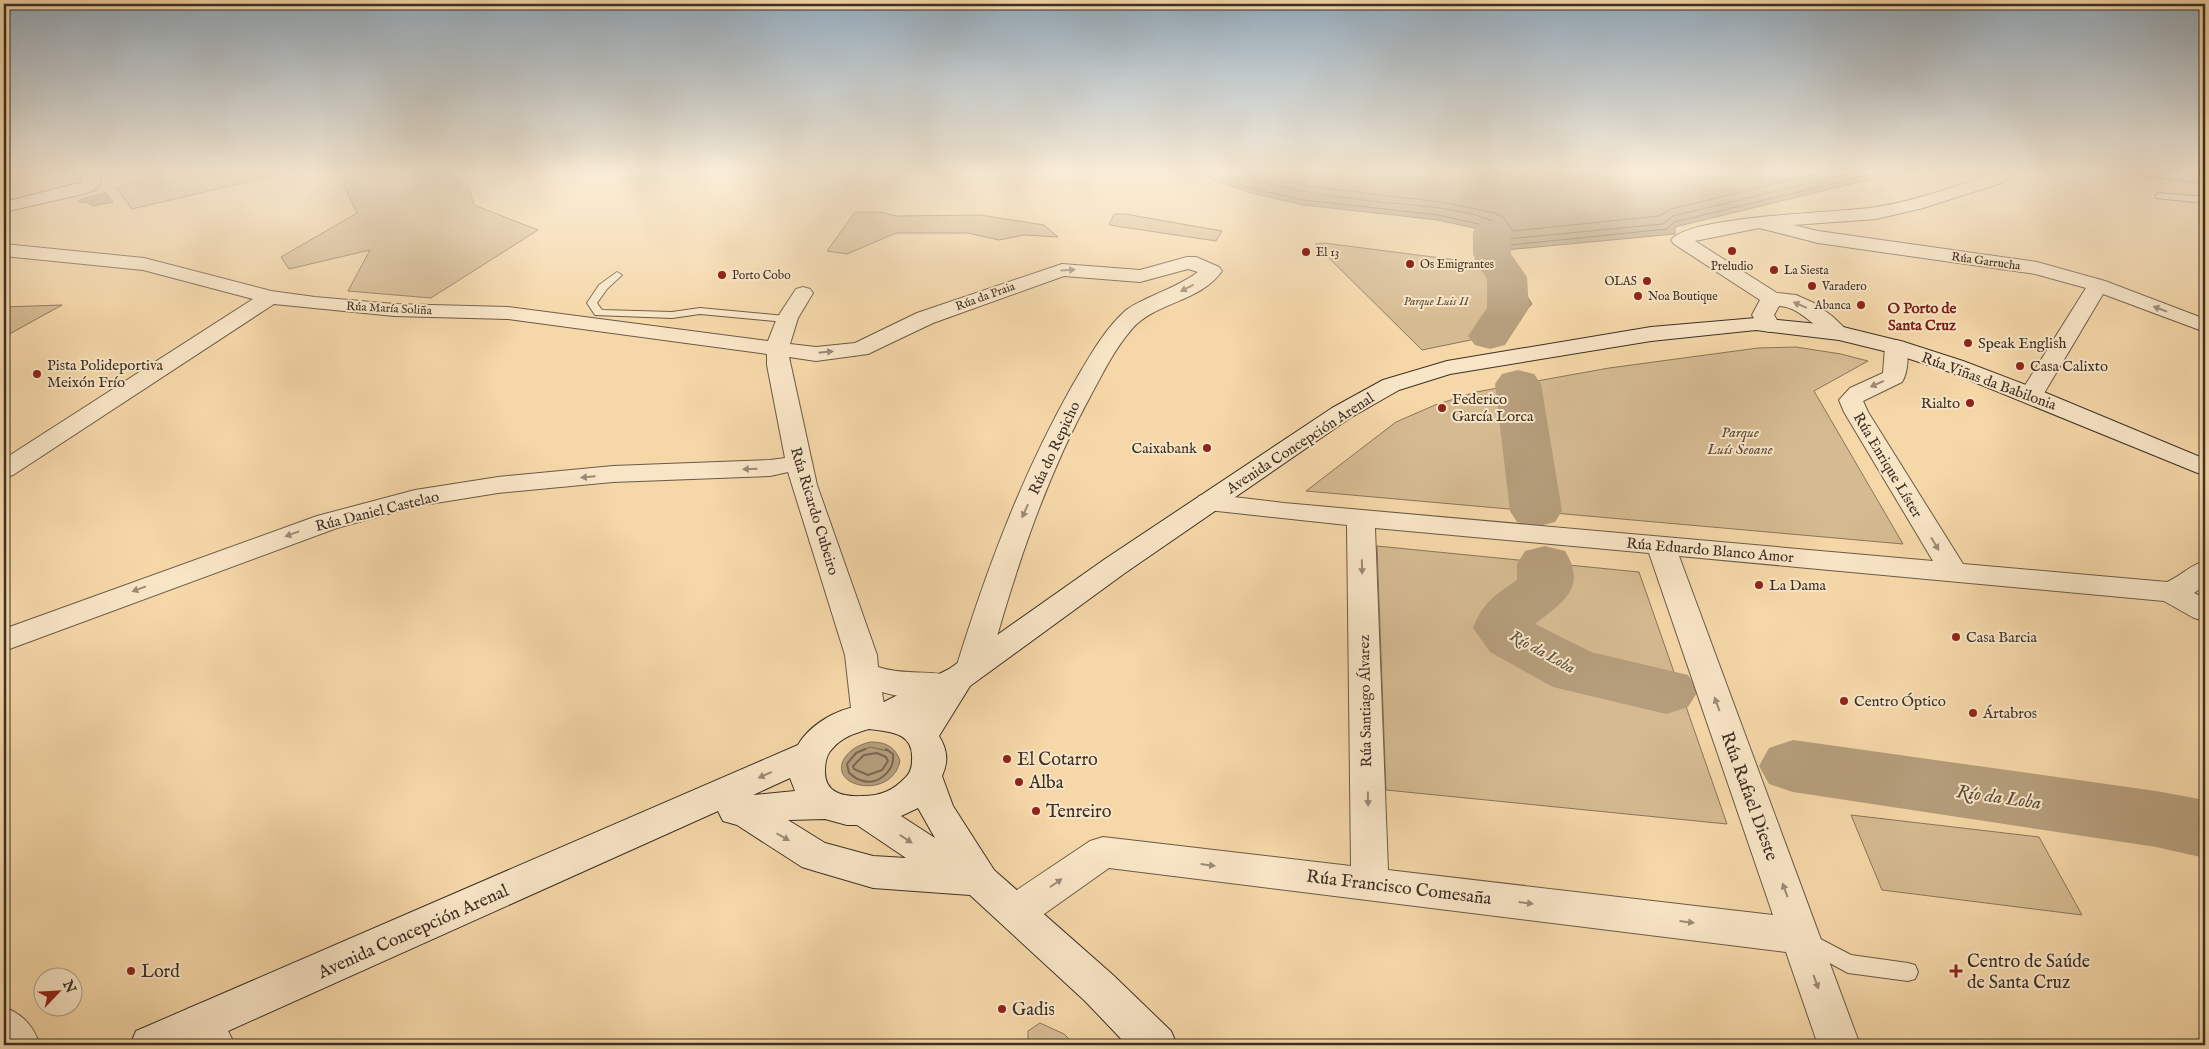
<svg xmlns="http://www.w3.org/2000/svg" width="2209" height="1049" font-family="'IM FELL English',serif">
	<style>
		.green { fill: #d6bb92; stroke: #89765c }
		.water { fill: #b69e7c; stroke: #85725a }
		.lines { fill: none; stroke-linecap: round; stroke-linejoin: round }
		.shore-far1 { stroke: #796752; stroke-width: 1 }
		.shore { stroke: #796752; stroke-width: 2 }
		.river { fill: #b69e7c; fill-rule: evenodd }
		.lane-casing { stroke: #6a5a47; stroke-width: 2 }
		.street-casing { stroke: #6a5a47; stroke-width: 2 }
		.secondary-casing { stroke: #3c3027; stroke-width: 2 }
		.lane { fill: #f8e5c6; fill-rule: evenodd }
		.street { fill: #f8e5c6; fill-rule: evenodd }
		.secondary { fill: #f8e5c6; fill-rule: evenodd }
		.oneway { fill: #9a8a76 }
		.poi-dot { fill: #8f2418; stroke: #f8e5c6; stroke-width: 2 }
		.labels { text-anchor: middle; stroke-width: 4; stroke-linejoin: round; paint-order: stroke }
		.far-poi-label { font-size: 12px; fill: #3c3027; stroke: #f8e5c6; text-anchor: start }
		.far-street-label { font-size: 12px; fill: #3c3027; stroke: #f8e5c6 }
		.far-park-label { font-size: 12px; font-style: italic; fill: #5b4c3c; stroke: #f8e5c6 }
		.far-quarter-label { font-size: 15px; font-weight: bold; fill: #7a1f14; stroke: #f8e5c6 }
		.poi-label { font-size: 15px; fill: #3c3027; stroke: #f8e5c6; text-anchor: start }
		.street-label { font-size: 15px; fill: #3c3027; stroke: #f8e5c6 }
		.park-label { font-size: 15px; font-style: italic; fill: #5b4c3c; stroke: #f8e5c6 }
		.water-label { font-size: 16px; font-style: italic; fill: #5a4c3c; stroke: #f8e5c6 }
		.near-poi-label { font-size: 18px; fill: #3c3027; stroke: #f8e5c6; text-anchor: start }
		.near-street-label { font-size: 18px; fill: #3c3027; stroke: #f8e5c6 }
		.near-water-label { font-size: 19px; font-style: italic; fill: #5a4c3c; stroke: #f8e5c6 }
	</style>
	<rect width="100%" height="100%" fill="#f5d7a8"/>
	<filter id="stains"><feTurbulence type="fractalNoise" baseFrequency=".004" numOctaves="4"/><feColorMatrix values="0 0 0 0 .2 0 0 0 0 .09 0 0 0 0 .02 0 0 0 .5 -.17"/></filter>
	<radialGradient id="worn" r=".72"><stop offset=".6" stop-color="#630" stop-opacity="0"/><stop offset="1" stop-color="#630" stop-opacity=".3"/></radialGradient>
	<g class="green">
		<path d="M159 171H294L132 209 116 188Z"/>
		<path d="M347 171H443L468 185 474 205 538 230 431 298 348 291 370 250 289 269 281 257 357 213 344 186Z"/>
		<path d="M855 212H880L896 216 980 215 1044 225 1058 237 1024 235 999 240 968 233H896L847 254 827 251Z"/>
		<path d="M1114 214H1125L1222 231 1216 241 1109 225Z"/>
		<path d="M1324 243 1480 263 1498 275 1487 329 1490 336 1422 350 1315 244Z"/>
		<path d="M62 305 4 337V307Z"/>
		<path d="M1796 347 1841 354 1868 361 1814 391 1903 544 1306 491 1396 422 1435 405 1476 392 1609 368 1758 348Z"/>
		<path d="M1377 546 1639 572 1727 824 1386 790Z"/>
		<path d="M1851 815 2039 837 2082 915 1882 890Z"/>
		<path d="M1040 1023 1064 1034 1075 1045H1028V1031Z"/>
	</g>
	<g class="water">
		<path d="M1189 171H1900L1901 172 1675 227V234L1495 251 1492 232 1438 220 1303 205 1251 193Z"/>
		<path d="M106 193 113 202 93 206 88 203 78 202 81 199Z"/>
		<path d="M1498 275 1515 278 1532 304 1504 333 1490 336 1487 329Z"/>
		<path d="M870 742C885 742 895 746 900 761 892 800 828 788 844 759 850 749 859 745 870 742Z"/>
	</g>
	<g class="lines">
		<g class="shore-far1">
			<path d="M1204 171 1253 189 1304 200 1438 215 1492 227 1496 230 1501 246 1667 229 1674 222 1885 171"/>
			<path d="M1222 171C1271 187 1320 195 1371 201 1413 206 1463 206 1501 225L1507 239 1663 224 1673 216 1859 171"/>
			<path d="M1244 171 1306 186 1441 202 1495 213 1504 218 1513 231 1659 216 1671 209 1827 171"/>
			<path d="M1504 282 1513 283 1525 304 1501 328 1494 330 1492 327 1501 283Z"/>
			<path d="M1507 291H1510L1517 303 1504 313 1502 310Z"/>
			<path d="M862 751 870 747 888 751"/>
		</g>
		<g class="shore">
			<path d="M865 749 856 753 847 764 849 773C852 775 856 779 860 780 877 787 895 771 893 754L886 749"/>
			<path d="M877 753 886 757 888 761 882 770 868 775 854 769 853 766 864 755Z"/>
		</g>
		<g class="river">
			<path d="M1492 221 1505 224 1511 232V254L1527 277 1529 308 1505 345 1490 349 1475 345 1468 336 1487 308V279L1477 264 1473 254V232L1479 224Z"/>
			<path d="M1518 370 1534 374 1541 384 1562 511 1555 522 1536 527 1517 522 1510 511 1495 384 1502 374Z"/>
			<path d="M1545 546 1565 551C1588 588 1562 603 1535 624L1591 652 1688 675 1698 691 1688 707 1666 714 1553 687 1490 652 1473 628C1484 601 1494 596 1517 580V564L1525 551Z"/>
			<path d="M1793 740 2156 791 2205 800V858L2156 847 1793 792 1769 784 1759 766 1769 748Z"/>
		</g>
		<g class="lane-casing">
			<g id="lane">
				<path d="M2159 193 2205 197V203L2156 198 2155 196Z"/>
				<path d="M617 272 622 275 607 289 597 303 602 310 672 312 700 308 785 316 790 319 785 322 700 314 672 318 595 315 587 303 599 285Z"/>
				<path d="M1809 933 1851 955 1908 963 1915 965 1918 972 1915 979 1908 981 1848 973 1802 948 1799 942 1802 936Z"/>
			</g>
		</g>
		<g class="street-casing">
			<g id="street">
				<path d="M74 171H94L102 179 97 189 83 194 4 212V202L83 182Z"/>
				<path d="M1996 171H2018L2001 183 1923 208 1876 219 1793 225 1818 231 2037 262 2105 281 2205 319V332L2103 294 2043 395 2039 400 2031 402 2023 400 2019 395 2086 288 2035 274 1818 243 1759 228 1695 241 1777 293 1796 295 1814 303 1832 316 1850 333 1847 338C1823 344 1807 307 1779 306L1774 315 1780 325 1777 330 1769 332 1761 330 1752 315 1760 300 1674 244 1671 240C1689 215 1841 213 1876 207 1904 203 1931 194 1957 186 1971 181 1984 178 1996 171Z"/>
				<path d="M2136 171 2205 173V183L2145 176 2139 175Z"/>
				<path d="M4 244 144 258 271 291 315 297 394 304 508 307 768 341 777 318 796 289 803 287 810 289 813 293 798 318 790 344 816 347 855 343 917 313 1062 264 1140 270 1187 257H1196L1219 267 1222 271C1201 302 1154 302 1131 330 1114 350 1103 373 1091 395 1044 481 1014 574 988 668L983 676 972 679 961 676 956 668C986 571 1021 477 1071 388 1087 361 1102 332 1125 311 1132 305 1140 302 1148 298 1165 290 1183 283 1198 272L1188 269 1140 282 1064 276 933 323 868 354 816 361 789 357 817 485 877 655 878 667C905 676 931 669 956 677L961 685 956 693C935 700 904 699 882 692L886 717 881 726 869 729 857 726 852 717 845 655 788 472 770 476 613 482 498 493 417 506 337 528 4 651V629L317 516 415 490 498 477 613 466 770 460 785 458 767 365V354L508 319 394 316 274 304 13 475 4 478V459L253 299 143 270 4 256Z"/>
				<path d="M1896 340 1904 342C1910 351 1908 373 1902 382L1863 401 1868 412 1963 564 2167 582C2181 576 2190 565 2205 561V585L2194 593 2205 598V621L2194 618 2164 601 1679 556 1860 1045H1818L1786 952 1109 868 1030 924 1016 929 1002 924 997 912 1002 900 1090 841 1103 837 1351 866 1347 525 1208 510 1199 508 1195 502 1199 496 1208 494 1284 503 1933 561 1844 412 1839 400 1850 388 1883 373 1885 347 1888 342ZM1375 528 1649 553 1773 915 1388 870Z"/>
				<path d="M202 1003 217 1009 235 1045H191L181 1023 187 1009Z"/>
				<path d="M4 1007C24 1015 33 1026 40 1045H4Z"/>
			</g>
		</g>
		<g class="secondary-casing">
			<path id="secondary" d="M1756 318 1839 326 1904 342 1963 361 2039 390 2205 459V476L1947 371 1888 352 1839 340 1756 330 1651 341 1450 374 1399 390 1350 418 1125 573 970 686 939 736C947 749 949 761 942 776L953 806 994 870 1113 975 1171 1031 1177 1045H1127L1085 1001 970 895 873 888 815 871 802 867 737 825 723 821 718 811 197 1045H130L136 1031 798 745C812 721 848 702 876 706L949 669 1105 559 1332 408 1383 380 1447 361 1651 327ZM869 729C890 732 914 732 912 760 912 766 911 772 906 777 893 791 880 796 862 796 843 797 824 793 825 770 825 762 827 754 832 749 842 737 855 733 869 729ZM790 778 795 791 753 795ZM918 808 935 838 901 816ZM825 819 847 825H857L906 858 873 856 825 843 788 820Z"/>
		</g>
		<use href="#lane" class="lane"/>
		<use href="#street" class="street"/>
		<use href="#secondary" class="secondary"/>
	</g>
	<defs><path id="oneway-solid" d="M-6-.8H1V-3.2L6.5 0L1 3.2V.8H-6Z" transform="scale(1.25)"/></defs>
	<g class="oneway">
		<use href="#oneway-solid" transform="translate(1068 270) rotate(-4)"/>
		<use href="#oneway-solid" transform="translate(1187 288) rotate(153)"/>
		<use href="#oneway-solid" transform="translate(1800 305) rotate(-157)"/>
		<use href="#oneway-solid" transform="translate(2160 309) rotate(-159)"/>
		<use href="#oneway-solid" transform="translate(826 352) rotate(-6)"/>
		<use href="#oneway-solid" transform="translate(1877 384) rotate(156)"/>
		<use href="#oneway-solid" transform="translate(750 469) rotate(178)"/>
		<use href="#oneway-solid" transform="translate(588 477) rotate(175)"/>
		<use href="#oneway-solid" transform="translate(1025 511) rotate(114)"/>
		<use href="#oneway-solid" transform="translate(292 534) rotate(160)"/>
		<use href="#oneway-solid" transform="translate(1935 544) rotate(59)"/>
		<use href="#oneway-solid" transform="translate(1362 567) rotate(89)"/>
		<use href="#oneway-solid" transform="translate(139 589) rotate(160)"/>
		<use href="#oneway-solid" transform="translate(1717 704) rotate(-110)"/>
		<use href="#oneway-solid" transform="translate(765 775) rotate(156)"/>
		<use href="#oneway-solid" transform="translate(1368 799) rotate(89)"/>
		<use href="#oneway-solid" transform="translate(783 837) rotate(30)"/>
		<use href="#oneway-solid" transform="translate(906 839) rotate(33)"/>
		<use href="#oneway-solid" transform="translate(1208 865) rotate(7)"/>
		<use href="#oneway-solid" transform="translate(1056 883) rotate(-35)"/>
		<use href="#oneway-solid" transform="translate(1785 890) rotate(-110)"/>
		<use href="#oneway-solid" transform="translate(1526 903) rotate(7)"/>
		<use href="#oneway-solid" transform="translate(1687 922) rotate(7)"/>
		<use href="#oneway-solid" transform="translate(1816 982) rotate(70)"/>
	</g>
	<linearGradient id="sky" x2="0" y2="1"><stop stop-color="#94abbd"/><stop offset="0.54" stop-color="#faedd8"/><stop offset="1" stop-color="#faedd8" stop-opacity="0"/></linearGradient>
	<rect width="2209" height="318" fill="url(#sky)"/>
	<g class="poi-dot">
		<circle cx="1732" cy="251" r="5"/>
		<circle cx="1306" cy="252" r="5"/>
		<circle cx="1410" cy="264" r="5"/>
		<circle cx="1774" cy="270" r="5"/>
		<circle cx="722" cy="275" r="5"/>
		<circle cx="1647" cy="281" r="5"/>
		<circle cx="1812" cy="286" r="5"/>
		<circle cx="1638" cy="296" r="5"/>
		<circle cx="1861" cy="305" r="5"/>
		<circle cx="1968" cy="343" r="5"/>
		<circle cx="2020" cy="366" r="5"/>
		<circle cx="37" cy="374" r="5"/>
		<circle cx="1970" cy="403" r="5"/>
		<circle cx="1442" cy="408" r="5"/>
		<circle cx="1207" cy="448" r="5"/>
		<circle cx="1759" cy="585" r="5"/>
		<circle cx="1956" cy="637" r="5"/>
		<circle cx="1844" cy="701" r="5"/>
		<circle cx="1973" cy="713" r="5"/>
		<circle cx="1007" cy="759" r="5"/>
		<circle cx="1019" cy="782" r="5"/>
		<circle cx="1036" cy="811" r="5"/>
		<circle cx="131" cy="971" r="5"/>
		<path d="M1953.5 963.5h5v5h5v5h-5v5h-5v-5h-5v-5h5z"/>
		<circle cx="1002" cy="1009" r="5"/>
	</g>
	<g class="labels">
		<g class="far-poi-label">
			<text x="1316" y="256">El 13</text>
			<text x="1420" y="268">Os Emigrantes</text>
			<text x="1732" y="270" text-anchor="middle">Preludio</text>
			<text x="1784" y="274">La Siesta</text>
			<text x="732" y="279">Porto Cobo</text>
			<text x="1637" y="285" text-anchor="end">OLAS</text>
			<text x="1822" y="290">Varadero</text>
			<text x="1648" y="300">Noa Boutique</text>
			<text x="1851" y="309" text-anchor="end">Abanca</text>
		</g>
		<g class="far-street-label">
			<text transform="translate(1986 261) rotate(8)" y="4">Rúa Garrucha</text>
			<text transform="translate(985 296) rotate(-20)" y="4">Rúa da Praia</text>
			<text transform="translate(389 308) rotate(3)" y="4">Rúa María Soliña</text>
		</g>
		<g class="far-park-label">
			<text x="1436" y="305">Parque Luis II</text>
		</g>
		<g class="far-quarter-label">
			<text x="1922" y="313">O Porto de<tspan x="1922" dy="17">Santa Cruz</tspan></text>
		</g>
		<g class="poi-label">
			<text x="1978" y="348">Speak English</text>
			<text x="47" y="370">Pista Polideportiva<tspan x="47" dy="17">Meixón Frío</tspan></text>
			<text x="2030" y="371">Casa Calixto</text>
			<text x="1452" y="404">Federico<tspan x="1452" dy="17">García Lorca</tspan></text>
			<text x="1960" y="408" text-anchor="end">Rialto</text>
			<text x="1197" y="453" text-anchor="end">Caixabank</text>
			<text x="1769" y="590">La Dama</text>
			<text x="1966" y="642">Casa Barcia</text>
			<text x="1854" y="706">Centro Óptico</text>
			<text x="1983" y="718">Ártabros</text>
		</g>
		<g class="street-label">
			<text transform="translate(1989 381) rotate(20)" y="5">Rúa Viñas da Babilonia</text>
			<text transform="translate(1300 443) rotate(-33)" y="5">Avenida Concepción Arenal</text>
			<text transform="translate(1054 448) rotate(-65)" y="5">Rúa do Repicho</text>
			<text transform="translate(1888 465) rotate(59)" y="5">Rúa Enrique Líster</text>
			<text transform="translate(377 511) rotate(-14)" y="5">Rúa Daniel Castelao</text>
			<text transform="translate(815 511) rotate(73)" y="5">Rúa Ricardo Cubeiro</text>
			<text transform="translate(1710 550) rotate(5)" y="5">Rúa Eduardo Blanco Amor</text>
			<text transform="translate(1365 701) rotate(-91)" y="5">Rúa Santiago Álvarez</text>
		</g>
		<g class="park-label">
			<text x="1740" y="437">Parque<tspan x="1740" dy="17">Luís Seoane</tspan></text>
		</g>
		<g class="water-label">
			<text transform="translate(1543 651) rotate(29)" y="6">Río da Loba</text>
		</g>
		<g class="near-poi-label">
			<text x="1017" y="765">El Cotarro</text>
			<text x="1029" y="788">Alba</text>
			<text x="1046" y="817">Tenreiro</text>
			<text x="1967" y="967">Centro de Saúde<tspan x="1967" dy="21">de Santa Cruz</tspan></text>
			<text x="141" y="977">Lord</text>
			<text x="1012" y="1015">Gadis</text>
		</g>
		<g class="near-street-label">
			<text transform="translate(1750 796) rotate(70)" y="6">Rúa Rafael Dieste</text>
			<text transform="translate(1399 887) rotate(7)" y="6">Rúa Francisco Comesaña</text>
			<text transform="translate(413 931) rotate(-24)" y="6">Avenida Concepción Arenal</text>
		</g>
		<g class="near-water-label">
			<text transform="translate(1999 796) rotate(8)" y="7">Río da Loba</text>
		</g>
	</g>
	<rect width="2209" height="1049" fill="none" stroke="#f5d7a8" stroke-width="20"/>
	<rect x="5" y="5" width="2199" height="1039" fill="none" stroke="#3c3027" stroke-width="2.5"/>
	<rect x="10" y="10" width="2189" height="1029" fill="none" stroke="#3c3027"/>
	<g transform="translate(58 992) rotate(65)"><circle r="24" fill="#f8e5c6" stroke="#ad9d86"/>
	<path d="M0-4L9 19L0 12L-9 19Z" fill="#8f2418"/>
	<text y="-8" font-size="14" font-weight="bold" text-anchor="middle" fill="#3c3027">N</text>
	</g>
	<rect width="100%" height="100%" filter="url(#stains)"/>
	<rect width="100%" height="100%" fill="url(#worn)"/>
</svg>
